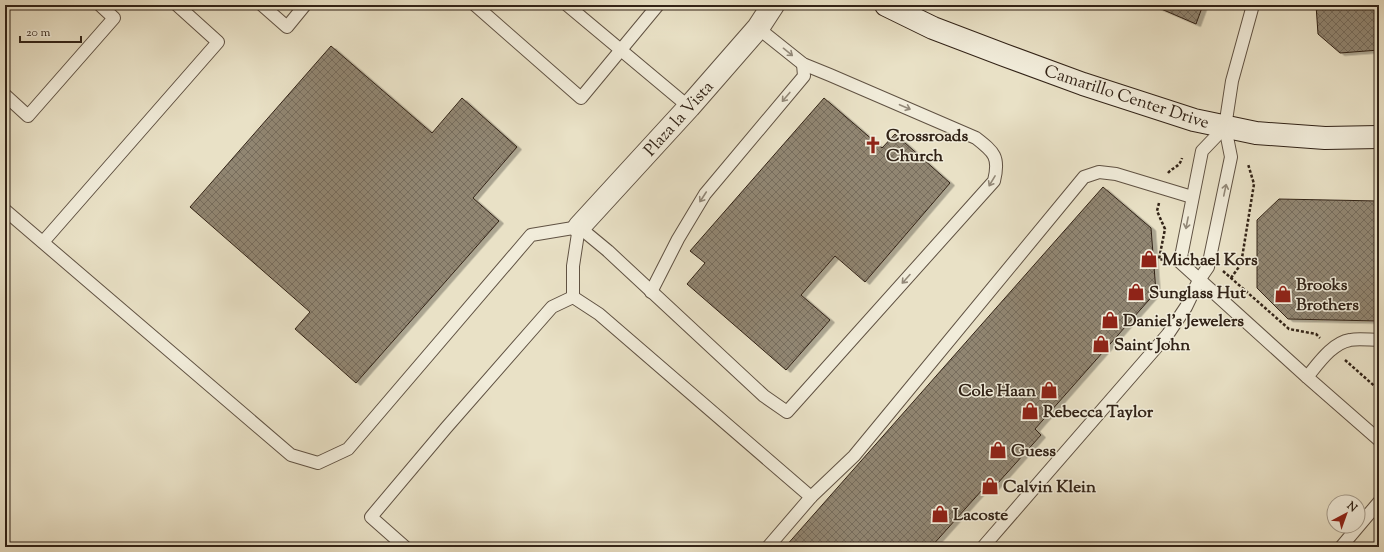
<svg xmlns="http://www.w3.org/2000/svg" width="1384" height="552" font-family="'Sorts Mill Goudy',serif">
	<style>
		.building { fill: url(#building-cross-hatch); stroke: #322317; filter: url(#shadow) }
		.lines { fill: none; stroke-linecap: round; stroke-linejoin: round }
		.lane-casing { stroke: #605243; stroke-width: 14 }
		.street-casing { stroke: #605243; stroke-width: 24 }
		.secondary-casing { stroke: #322317; stroke-width: 24 }
		.path { stroke: #322317; stroke-width: 2.5; stroke-dasharray: 3 2; stroke-linecap: butt }
		.lane { stroke: #f1ecda; stroke-width: 12 }
		.street { stroke: #f1ecda; stroke-width: 22 }
		.secondary { stroke: #f1ecda; stroke-width: 22 }
		.oneway { stroke: #928878 }
		.labels { text-anchor: middle; stroke-width: 3; stroke-linejoin: round; paint-order: stroke }
		.street-label { font-size: 17px; fill: #322317; stroke: #f1ecda }
		.poi-label { font-size: 17px; font-weight: bold; fill: #322317; stroke: #f1ecda; text-anchor: start }
	</style>
	<defs>
		<pattern id="building-cross-hatch" width="8" height="8" patternUnits="userSpaceOnUse"><rect width="8" height="8" fill="#918672"/><path d="M0 0l8 8M0 8l8-8" fill="none" stroke="#776d5d"/></pattern>
		<filter id="shadow"><feDropShadow dx="4.5" dy="2.5" stdDeviation="0" flood-color="#0004"/></filter>
	</defs>
	<rect width="100%" height="100%" fill="#e9e1c6"/>
	<filter id="stains"><feTurbulence type="fractalNoise" baseFrequency=".005" numOctaves="4"/><feColorMatrix values="0 0 0 0 .2 0 0 0 0 .09 0 0 0 0 .02 0 0 0 .5 -.17"/></filter>
	<radialGradient id="worn" r=".72"><stop offset=".6" stop-color="#630" stop-opacity="0"/><stop offset="1" stop-color="#630" stop-opacity=".3"/></radialGradient>
	<g class="building">
		<path d="M1152 5H1203L1196 24Z"/>
		<path d="M1316 5H1379V50L1340 53 1318 34Z"/>
		<path d="M331 46 432 133 462 98 517 147 473 198 499 221 356 383 295 329 310 312 190 207Z"/>
		<path d="M824 98 882 148 895 134 950 183 865 282 835 256 801 295 830 320 786 370 687 284 705 263 690 251Z"/>
		<path d="M1103 187 1151 228 1156 292 1035 429 1041 435 989 493 983 489 931 547H785Z"/>
		<path d="M1279 199 1379 201V321L1288 319 1257 288V220Z"/>
	</g>
	<g class="lines">
		<g class="lane-casing">
			<g id="lane">
				<path d="M262 5 287 27 305 5"/>
				<path d="M475 5 581 98 658 5"/>
				<path d="M567 5 689 107"/>
				<path d="M5 95 28 116 114 18 100 5"/>
				<path d="M1225 127 1202 151 1180 262 1307 377 1379 440"/>
				<path d="M5 210 291 455 318 463 348 449 531 235 579 227 608 251 764 396 787 412 994 181C1000 157 994 152 976 138L830 75 803 64 758 28"/>
				<path d="M43 242 218 42 177 5"/>
				<path d="M651 292 678 239 705 194 804 76 803 64"/>
				<path d="M573 297V266L579 227"/>
				<path d="M1307 377C1318 364 1332 343 1350 340 1359 338 1370 340 1379 340"/>
				<path d="M405 547 371 517 446 428 552 307 573 297 599 314 811 497"/>
				<path d="M768 547 811 497 854 456 1084 177 1099 172 1116 174 1192 197"/>
				<path d="M983 547 1168 334 1186 307 1199 280 1208 267 1231 157 1225 127 1232 81 1253 5"/>
				<path d="M1341 547 1379 502"/>
			</g>
		</g>
		<g class="street-casing">
			<path id="street" d="M579 227 689 107 758 28 773 5"/>
		</g>
		<g class="secondary-casing">
			<path id="secondary" d="M886 5 933 28 1004 55 1083 84 1194 120 1256 133 1325 138 1379 137"/>
		</g>
		<g class="path">
			<path d="M1168 173C1173 167 1180 167 1182 158"/>
			<path d="M1159 203 1157 211 1165 229 1159 259 1164 260"/>
			<path d="M1223 271 1289 329 1316 334 1320 338"/>
			<path d="M1231 278 1241 264 1254 184 1248 164"/>
			<path d="M1345 360 1379 390"/>
		</g>
		<use href="#lane" class="lane"/>
		<use href="#street" class="street"/>
		<use href="#secondary" class="secondary"/>
	</g>
	<defs><path id="oneway-shaft" d="M-6 0H5M1.5-3L5.5 0L1.5 3" fill="none" stroke-width="1.6" stroke-linecap="round" stroke-linejoin="round"/></defs>
	<g class="oneway">
		<use href="#oneway-shaft" transform="translate(788 52) rotate(39)"/>
		<use href="#oneway-shaft" transform="translate(786 97) rotate(130)"/>
		<use href="#oneway-shaft" transform="translate(905 107) rotate(23)"/>
		<use href="#oneway-shaft" transform="translate(992 181) rotate(121)"/>
		<use href="#oneway-shaft" transform="translate(1225 190) rotate(-78)"/>
		<use href="#oneway-shaft" transform="translate(703 197) rotate(123)"/>
		<use href="#oneway-shaft" transform="translate(1187 223) rotate(101)"/>
		<use href="#oneway-shaft" transform="translate(906 279) rotate(132)"/>
	</g>
	<defs>
		<g id="church-bare" transform="scale(1.38)"><path d="M-1.2-6h2.4v3.5h3.3v2.4h-3.3V6h-2.4V-.1h-3.3v-2.4h3.3Z" fill="#8f2418" stroke="#f1ecda" stroke-width="2.5" paint-order="stroke"/></g>
		<g id="shop-bare" transform="scale(1.38)"><path d="M-5-2.5h2.3a2.7 3.5 0 0 1 5.4 0H5L5.5 6h-11ZM-1.5-2.5h3a1.5 2.3 0 0 0-3 0Z" fill="#8f2418" stroke="#f1ecda" stroke-width="2.5" paint-order="stroke"/></g>
	</defs>
	<g fill-rule="evenodd">
		<use href="#church-bare" x="873" y="145"/>
		<use href="#shop-bare" x="1149" y="259"/>
		<use href="#shop-bare" x="1136" y="292"/>
		<use href="#shop-bare" x="1283" y="294"/>
		<use href="#shop-bare" x="1110" y="320"/>
		<use href="#shop-bare" x="1101" y="344"/>
		<use href="#shop-bare" x="1049" y="390"/>
		<use href="#shop-bare" x="1030" y="411"/>
		<use href="#shop-bare" x="998" y="450"/>
		<use href="#shop-bare" x="990" y="486"/>
		<use href="#shop-bare" x="940" y="514"/>
	</g>
	<g class="labels">
		<g class="street-label">
			<text transform="translate(1127 96) rotate(18)" y="6">Camarillo Center Drive</text>
			<text transform="translate(678 118) rotate(-48)" y="6">Plaza la Vista</text>
		</g>
		<g class="poi-label">
			<text x="886" y="141">Crossroads<tspan x="886" dy="20">Church</tspan></text>
			<text x="1162" y="265">Michael Kors</text>
			<text x="1296" y="290">Brooks<tspan x="1296" dy="20">Brothers</tspan></text>
			<text x="1149" y="298">Sunglass Hut</text>
			<text x="1123" y="326">Daniel's Jewelers</text>
			<text x="1114" y="350">Saint John</text>
			<text x="1036" y="396" text-anchor="end">Cole Haan</text>
			<text x="1043" y="417">Rebecca Taylor</text>
			<text x="1011" y="456">Guess</text>
			<text x="1003" y="492">Calvin Klein</text>
			<text x="953" y="520">Lacoste</text>
		</g>
	</g>
	<rect width="1384" height="552" fill="none" stroke="#e9e1c6" stroke-width="20"/>
	<rect x="6" y="6" width="1372" height="540" fill="none" stroke="#322317" stroke-width="2"/>
	<rect x="10" y="10" width="1364" height="532" fill="none" stroke="#322317"/>
	<g transform="translate(1346 514) rotate(41)"><circle r="19" fill="#f1ecda" stroke="#a59c8c"/>
	<path d="M0-3L7 15L0 10L-7 15Z" fill="#8f2418"/>
	<text y="-6" font-size="11" font-weight="bold" text-anchor="middle" fill="#322317">N</text>
	</g>
	<path d="M20 36v6h61v-6" fill="none" stroke="#322317" stroke-width="2"/>
	<text x="26" y="36" font-size="12" fill="#322317" stroke="#f1ecda" stroke-width="3" paint-order="stroke">20 m</text>
	<rect width="100%" height="100%" filter="url(#stains)"/>
	<rect width="100%" height="100%" fill="url(#worn)"/>
</svg>
